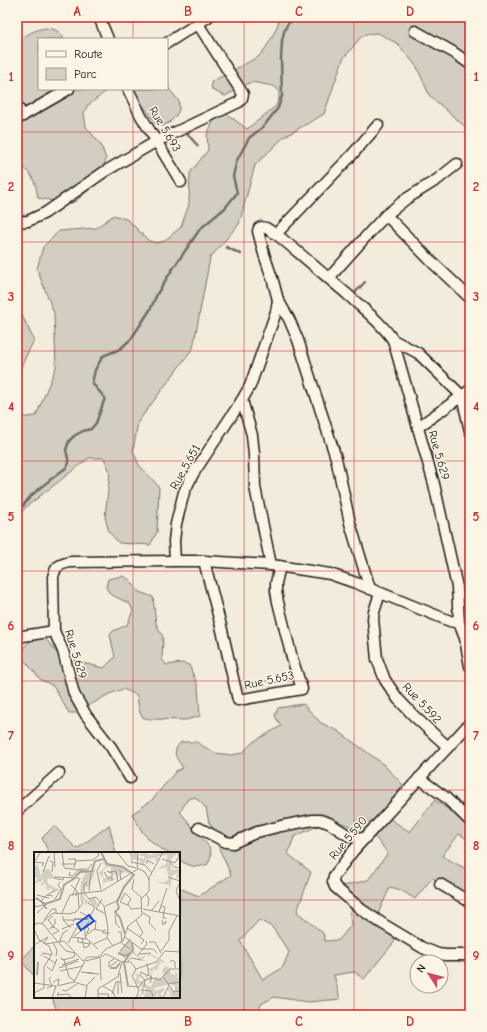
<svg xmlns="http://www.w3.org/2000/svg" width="487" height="1032" font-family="'Comic Neue',sans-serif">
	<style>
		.green { fill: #d3cec1; stroke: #78756e; fill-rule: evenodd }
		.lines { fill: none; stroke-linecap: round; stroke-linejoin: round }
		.stream { stroke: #716e68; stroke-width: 2.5 }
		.minor-casing { stroke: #1c1c1c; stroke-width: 13 }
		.minor { stroke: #fcf5e5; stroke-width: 10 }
		.grid { fill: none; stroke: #d62828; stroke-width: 1; stroke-opacity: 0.55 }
		.labels { text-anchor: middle; stroke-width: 3; stroke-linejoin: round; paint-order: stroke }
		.street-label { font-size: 12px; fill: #1c1c1c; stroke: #fcf5e5 }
		.inset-river { fill: none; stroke: #aaa59b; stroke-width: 2 }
		.inset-road { fill: none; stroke: #9d9990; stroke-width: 1 }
		.view { fill: #1d4ed8; fill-opacity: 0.15; stroke: #1d4ed8; stroke-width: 2 }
		.inset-edge { fill: none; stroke: #1c1c1c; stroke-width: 2 }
		.neatline { fill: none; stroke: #d62828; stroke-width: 1.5 }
		.grid-label { font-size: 13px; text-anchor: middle; font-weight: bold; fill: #d62828 }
	</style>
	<rect width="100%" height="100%" fill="#f3ecdd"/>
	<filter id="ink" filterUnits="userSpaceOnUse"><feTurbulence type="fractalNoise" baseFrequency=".025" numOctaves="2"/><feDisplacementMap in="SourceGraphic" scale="8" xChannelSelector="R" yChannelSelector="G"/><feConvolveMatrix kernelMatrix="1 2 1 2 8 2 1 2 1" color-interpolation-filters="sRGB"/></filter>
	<g filter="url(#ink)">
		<g class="green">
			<path d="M280 17H470V131L429 95 417 67 398 44 378 33 366 34 360 38 343 59 324 114 284 137 255 165 239 224 210 258 193 348 138 422 133 451 139 465 159 487 157 532 150 545 119 543 109 532 105 517 110 472 104 458H89L26 507 17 518V418L36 416 56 367 54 313 37 269 43 247 59 231 96 228 114 215 128 220 149 241 157 243 164 241 181 227 189 204 190 173 208 150 207 135 216 115 223 111 247 129 276 106 279 98V91L274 86 251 82 225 96 212 90 211 82 258 57C268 47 276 31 280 17Z"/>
			<path d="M45 28C55 29 59 30 64 39H39V89H167V73L169 89 179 101V110L175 117 170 122 163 126 156 124 139 100 127 91 112 89 105 92 87 106 84 113 86 127 101 145 106 159 99 181 76 201 69 204 38 198C35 180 33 173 17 164V44C25 35 33 30 45 28Z"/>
			<path d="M17 305 34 340 17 375Z"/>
			<path d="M123 576 130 580 139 592 153 597 156 624 163 637 162 659 166 665 182 663 189 665 198 686 200 716 186 720 149 719 142 717 139 710 137 695 123 689 109 694 76 713H69L53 686 40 679 21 656C25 642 30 641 42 634L61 658 104 668 115 657 110 635 113 631 127 625 133 611 130 604 110 594 106 587 108 579Z"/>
			<path d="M303 704 321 723 338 731 383 764 403 785 383 811 387 817 410 832 435 800 470 825V841L459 834 442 856 470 871V899L432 878 415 899 401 890 390 887 374 923 389 932 395 941 364 979 354 972 334 975 340 999 308 1002 274 997 261 1004 258 1015H58L52 997H179V888L199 896 231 875 218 846V834L209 823 206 808 195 797 188 799 180 812 210 848 211 856 208 864C196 869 190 866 179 860V853H168L154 844 143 833 132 814 152 800 176 771 183 768C176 757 171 753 181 742H196L215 753 232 755 242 753 253 742 281 726 275 716 278 708ZM332 819 374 836 388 853 368 880 330 889 349 906 351 925 339 940 325 941 323 933 297 912 311 872 288 854 294 837ZM259 920 272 927 289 952 283 967 263 980 240 941Z"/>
			<path d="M109 825 116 853H49L42 838 54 826 77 849Z"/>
			<path d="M35 945V977L21 961Z"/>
		</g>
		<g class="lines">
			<g class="stream">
				<path d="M185 132 190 137 198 146"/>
				<path d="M226 247 241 254"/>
				<path d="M352 296 365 282"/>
				<path d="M17 512C23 507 26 501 32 495 43 485 55 476 67 467L69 463 66 450 69 441 74 436 83 431 91 429 96 423 105 398 92 383 95 370 103 356 120 349 131 339 150 310 157 294 170 273 200 229 225 208 237 193 233 176 237 160 249 138 263 127 278 108 282 96 281 59 282 41 284 32 287 25 294 17"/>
			</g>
			<g class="minor-casing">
				<g id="minor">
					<path d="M99 17 108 39"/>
					<path d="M415 31 453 52 470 64"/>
					<path d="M167 43 208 17"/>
					<path d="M128 89 141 116 181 182"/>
					<path d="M17 106 23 116"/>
					<path d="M17 119 69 89"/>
					<path d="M386 215 432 262 470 298"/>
					<path d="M17 222 28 221 45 213 104 172 157 141 239 102 242 98 243 94 198 24"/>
					<path d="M276 234 351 156 378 125"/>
					<path d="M329 278 370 232 386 215 406 199 438 179 457 164"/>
					<path d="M278 300 289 319 298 340 336 458 350 523 370 589"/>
					<path d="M393 340 418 353 462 396 470 431"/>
					<path d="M242 400 252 435 254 454 255 487 271 565"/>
					<path d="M418 427 462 396 470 390"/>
					<path d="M204 561 222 630 238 700 302 689 292 658 278 602 276 591V583L280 566"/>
					<path d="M380 593 374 612 373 619 377 659 385 680 398 699 414 716 448 747 470 723"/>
					<path d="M459 623 450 621 356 583 330 574 271 565 204 561H175L174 541 176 524 184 492 193 474 242 400 250 386 276 312 278 300 273 281 264 254 258 231 259 228 261 227 266 228 276 234C300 253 323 274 347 294 363 309 381 322 393 340L434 484 457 587 459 623 465 638 470 666"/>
					<path d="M17 637 54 631"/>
					<path d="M448 747 394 806 353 851 334 876 333 882 335 887 362 910 383 924 423 948 438 954 446 955H470"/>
					<path d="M130 778 111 747 86 715 74 694 63 651 54 631 53 577C56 565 59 565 70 562L175 561"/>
					<path d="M419 778 445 797 470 821"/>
					<path d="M17 811 59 773"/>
					<path d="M199 828 226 842 233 843 257 832 281 826 313 820H320L329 823 349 836 364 839"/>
					<path d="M440 884 470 902"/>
				</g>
			</g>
			<use href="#minor" class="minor"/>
		</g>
	</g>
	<path class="grid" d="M133 17V39M244 17V1015M354 17V1015M133 89V853M17 132H470M17 242H470M17 351H470M17 461H470M17 571H470M17 681H470M17 790H470M17 900H35M179 900H470M133 997V1015"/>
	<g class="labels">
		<g class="street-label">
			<text transform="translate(165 129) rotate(59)" y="4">Rue 5.693</text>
			<text transform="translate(439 455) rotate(74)" y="4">Rue 5.629</text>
			<text transform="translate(185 467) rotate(-61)" y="4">Rue 5.651</text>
			<text transform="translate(76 654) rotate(73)" y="4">Rue 5.629</text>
			<text transform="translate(269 680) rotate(-12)" y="4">Rue 5.653</text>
			<text transform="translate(422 703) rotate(47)" y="4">Rue 5.592</text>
			<text transform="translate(348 838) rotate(-50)" y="4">Rue 5.590</text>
		</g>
	</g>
	<g transform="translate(34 852)">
		<rect width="146" height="146" fill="#f3ecdd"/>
		<path d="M95 0H102L105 6 110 7V4H106V2L111 0 116 4 120 0 119 3 123 0H144L137 7V18L146 17V27L142 25 144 20 138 24 136 38 135 33 123 30H132L135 26 132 15 122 18 132 12 133 3 124 4V8L121 10 122 6 112 7 109 14 105 8 99 7 98 12ZM70 6 75 12 85 13 97 21 87 20 82 27 69 31V26L65 21 72 14 69 11ZM73 15H77V20H71L82 23V27L76 26 77 23 73 24 75 27 69 26V19ZM4 13 7 24 10 18 15 17 19 23V26L13 27 14 32 22 36 20 40 16 35 14 39 11 31 8 34 7 31 10 30 8 25V29L0 32 4 26 0 25V20H4L0 19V14ZM62 17 55 35H50L49 45 54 49 60 45 64 53 60 54 56 50 51 53 50 48 46 47 47 30 52 20ZM96 86 102 103 107 106 111 103 116 102 123 105 122 107 118 104 112 103 108 108 113 109H108L97 100 90 110 91 106 84 101ZM126 106 131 111 126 110 123 118 119 117 117 128 111 126 112 123 108 121 104 128 117 135 121 125 127 126 130 122 128 119 131 114 136 116 137 122 140 123 142 119 144 122 143 126 146 125V146L133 143 131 140 134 143 137 142 133 137 135 135 138 141 141 137V134L136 132 120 136 121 139 129 136 131 138 126 142 129 145 125 146 123 140 122 146H110L112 136H110V142L107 143 105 144 103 143 107 142 108 134 105 130V133L102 131 101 127 104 125 100 121 105 123 107 120 113 123V126L116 125 118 120 114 117 120 115Z" fill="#d3cec1" fill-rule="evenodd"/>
		<path class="inset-river" d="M67 0 73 12 89 15 100 23 90 35 83 50 85 56 81 60 86 66 91 82M41 25 46 20 58 19 61 9 70 7M2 46 11 52 26 47 30 33 41 26M40 67H54M84 101 91 104 97 101M76 116H82L86 111M3 123 4 110M94 134 90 110 99 98 98 91"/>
		<path class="inset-road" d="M20 0 21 15M28 0 30 15M83 0 94 14 102 16M104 0 103 16 111 20 115 28M144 0 146 12M34 7H42L40 16M128 7 141 11 144 6M16 9 19 10 18 20M42 9 59 8 65 3 64 0M0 10 7 0M1 10 10 11 8 14M97 10 111 13 118 21M136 10 140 15 146 16M27 12H42M113 12V8L120 12M30 16 53 19M85 18 88 20 86 22 87 28M73 19 78 21V29M9 20 15 4M36 20 35 23 39 24 45 17H54L58 12M70 20 74 27 78 25M76 20 82 19 84 30M20 25 45 26M134 25 146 29M19 26 29 28 30 25M100 27 98 37 108 46M146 30 142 39 146 49M37 33 43 39 42 44M67 38 63 19 67 11M55 39 57 20M44 40 45 56M50 41 68 39 104 17M50 41V33L53 30M112 42 115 47 114 54M3 43 15 46M13 43 24 37M38 44 46 26M62 45 70 54 74 76 73 86 79 94M21 47 27 37 24 33 26 30M68 47 62 57 72 62M54 51 61 55 55 67M94 52 97 47 91 41 86 50 94 53M94 52 97 57 108 56M71 54 81 50 87 43M127 54 131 55 129 66H132M0 55 10 53 13 57M1 55 0 47H5M12 57 7 49 13 43 19 44M109 57 146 64M117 59 125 49M46 60 57 66M125 60 133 36M3 61 13 52M28 61 36 43 50 41 55 47 62 45M109 61 116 65 115 71 122 78M81 63 82 72 86 76M29 64V68L37 76M10 68 18 57H22V61M29 68H40L39 70M59 68 62 69 61 78M102 68 109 81 105 85M128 68 129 73 132 69 131 72M8 71 19 61 35 62 42 60 49 51 47 48M0 73 4 71 9 72 24 90M18 76 20 75 14 68 19 64M93 76 110 88 107 92M0 77 5 88 15 94 18 102 10 115V136L0 141M15 77 21 72V67M28 77 40 72M34 78 29 81 25 91 32 99 41 101M72 79 70 78 69 81H76M84 80H87L88 90M19 82 25 79 20 75M54 82 60 77 69 79M40 84 47 79 44 76M51 84V75L55 69M38 85 53 87 64 97M91 85 107 97H119L123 101M44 86V90L56 92M48 86 50 96 55 94 56 89M51 87 55 76 50 75 52 73M86 90 96 97M115 90H121L127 101M19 91 23 98 22 104M34 91 43 75M11 92 30 89 49 109M60 92 73 86M0 93 14 85 10 91M86 99 96 88M127 99 135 88V79L143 64M105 102 117 101M7 104 9 101 18 103M10 104 21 111M103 104 113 92 112 89M67 105 72 102 88 110M26 106 30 108 35 125 41 129M80 107 75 110V115L85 108M29 108 40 105 41 101M49 109 54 105H66L67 128M94 109 97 106 107 108M88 110H97L102 117M136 110 138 108 141 110V116M113 111 115 124M28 113 45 107M13 115 18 119 23 107M25 116 44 109M26 119 49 114M47 120 59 121M106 120 118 125 116 131M53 121 65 122M86 121 88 141M106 123 111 128 110 135M84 124 88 110M84 129V142M19 130 25 127 24 133M40 130 51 109 64 106 72 97 89 89 94 74 108 63 107 47 115 39V26L129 0M40 130 53 134 51 146M0 131 22 134 18 146M134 132 146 130M23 134 40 130M52 134 61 125M69 134 79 140 82 146M93 134 105 135 109 129 118 126 126 128 136 117H146M136 134 139 140 146 139M13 136 18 134 15 127 17 125M28 138 32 139 43 132M107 138 117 139 119 144M25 140 23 143 35 142 37 145M65 142H74L75 146M78 142 82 130H88M64 146V137L85 124M102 146 105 138 98 124 102 117 122 110 131 99 146 100M129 146 135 133 130 126"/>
		<path class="view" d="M55 63 60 69 47 78 43 72Z"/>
		<rect width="146" height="146" class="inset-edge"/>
	</g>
	<rect width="487" height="1032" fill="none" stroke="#fcf5e5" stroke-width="44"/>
	<rect x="38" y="38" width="130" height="52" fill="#fcf5e5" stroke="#a29e95"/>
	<rect x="46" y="51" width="20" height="6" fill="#fcf5e5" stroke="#a29e95"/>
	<text x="74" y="58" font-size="12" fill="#1c1c1c">Route</text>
	<rect x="46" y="68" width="20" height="12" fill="#d3cec1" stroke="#a29e95"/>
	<text x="74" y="78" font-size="12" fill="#1c1c1c">Parc</text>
	<g transform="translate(429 974) rotate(306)"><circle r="19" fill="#fcf5e5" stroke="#a29e95"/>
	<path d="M0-3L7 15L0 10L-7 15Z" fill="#d1495b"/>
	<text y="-6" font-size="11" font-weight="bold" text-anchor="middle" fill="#1c1c1c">N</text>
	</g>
	<rect x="22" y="22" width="443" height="988" class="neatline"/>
	<g class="grid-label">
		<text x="77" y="16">A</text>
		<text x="188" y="16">B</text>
		<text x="299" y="16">C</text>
		<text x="410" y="16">D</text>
		<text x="11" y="81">1</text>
		<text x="476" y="81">1</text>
		<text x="11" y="191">2</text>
		<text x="476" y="191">2</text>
		<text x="11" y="301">3</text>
		<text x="476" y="301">3</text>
		<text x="11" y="411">4</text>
		<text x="476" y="411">4</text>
		<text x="11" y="521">5</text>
		<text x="476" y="521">5</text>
		<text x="11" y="630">6</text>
		<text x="476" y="630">6</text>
		<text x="11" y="740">7</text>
		<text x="476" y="740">7</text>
		<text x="11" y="850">8</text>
		<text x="476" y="850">8</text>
		<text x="11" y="960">9</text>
		<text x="476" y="960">9</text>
		<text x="77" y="1026">A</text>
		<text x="188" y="1026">B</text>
		<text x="299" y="1026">C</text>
		<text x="410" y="1026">D</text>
	</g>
</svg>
